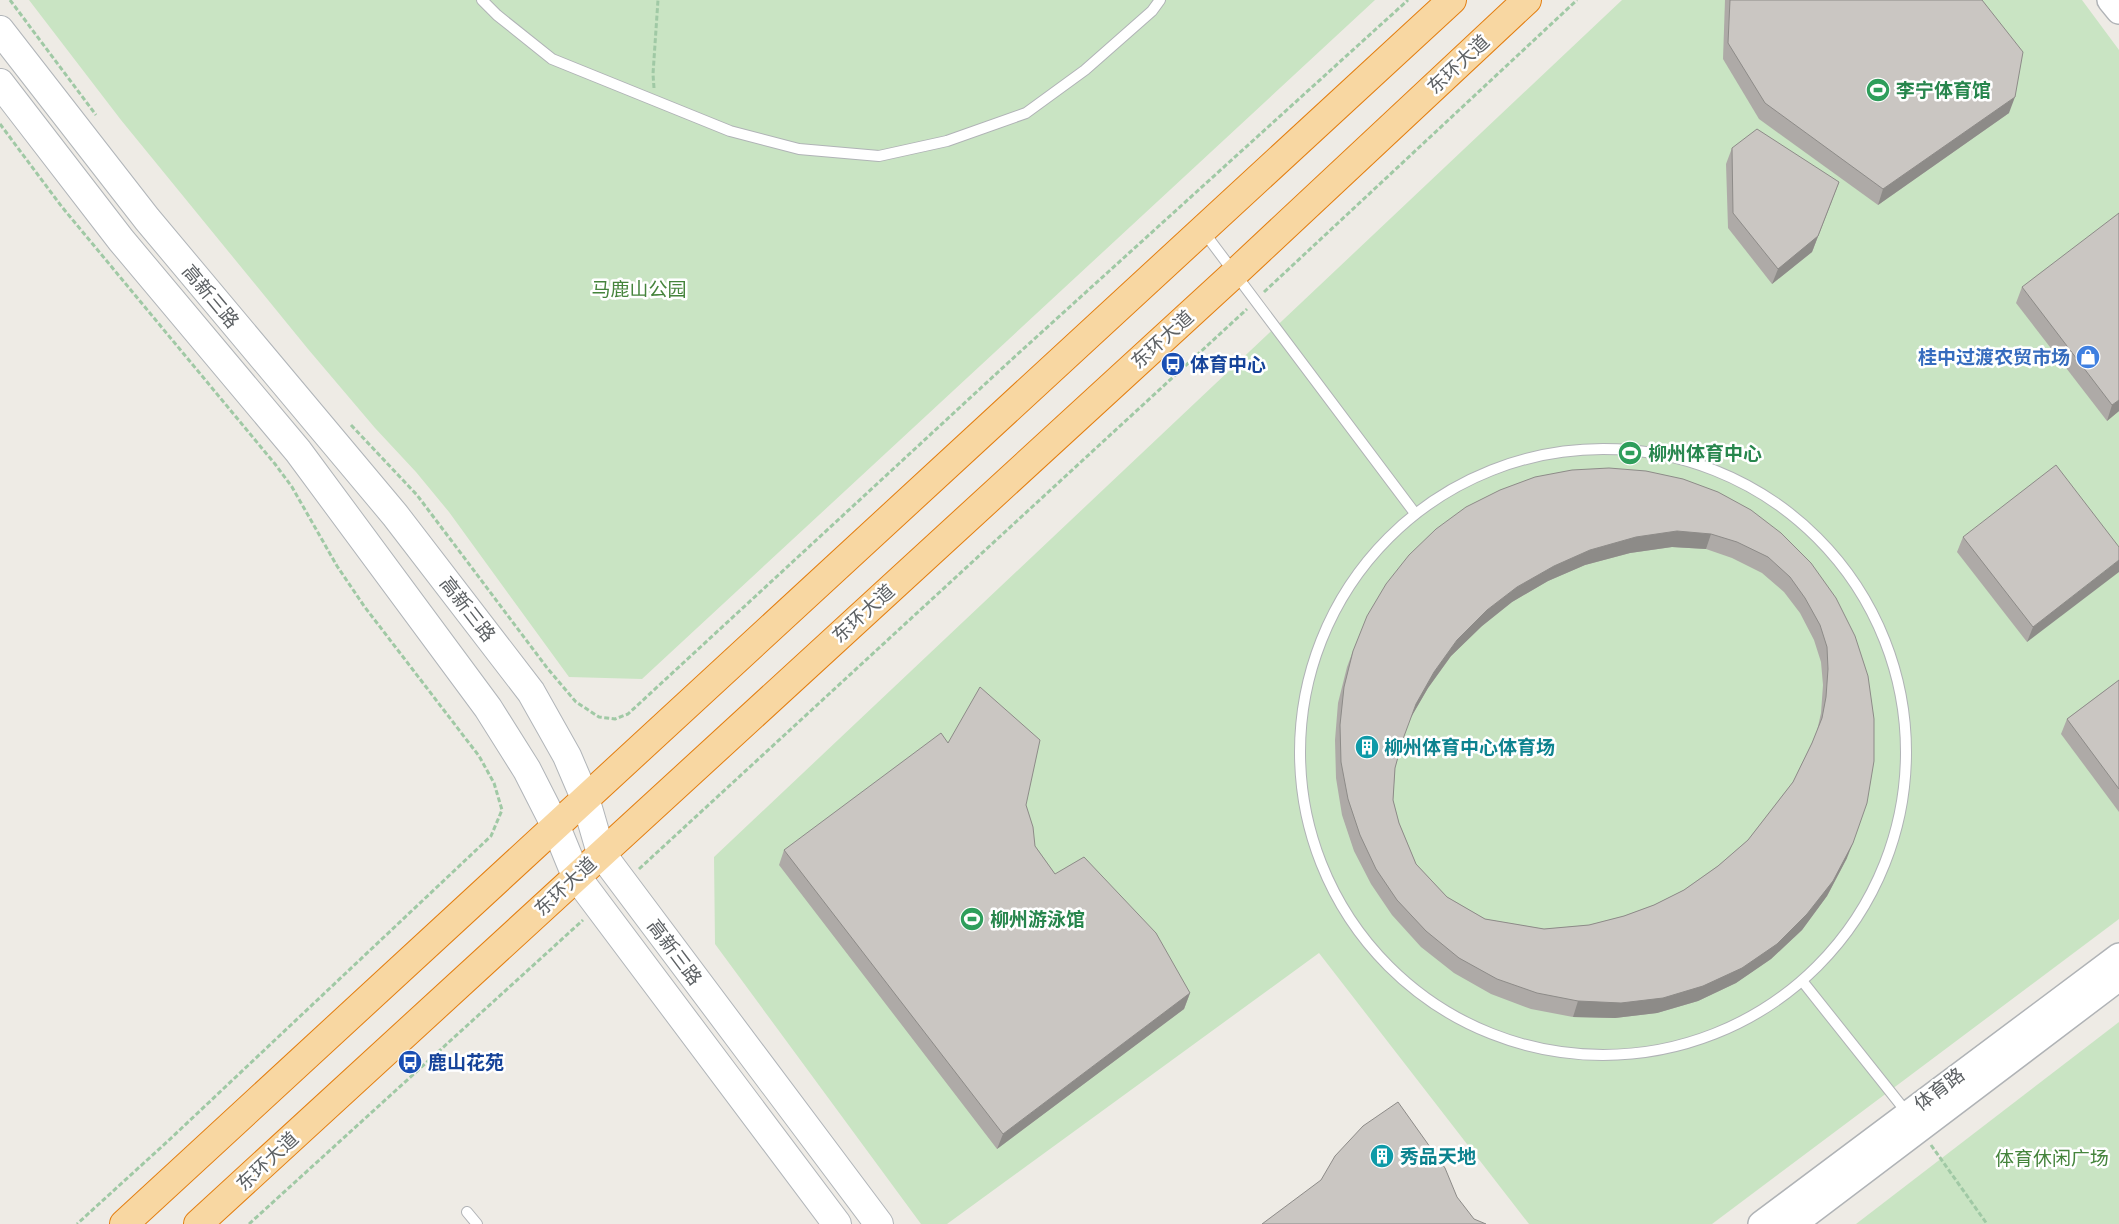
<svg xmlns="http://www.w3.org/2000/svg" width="2119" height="1224" font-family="'Sofia Sans Condensed','Noto Sans SC',sans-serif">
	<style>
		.green { fill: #c9e4c3 }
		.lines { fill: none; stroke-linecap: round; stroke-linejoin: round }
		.service-casing { stroke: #b0b3b6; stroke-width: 12 }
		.tertiary-casing { stroke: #b0b3b6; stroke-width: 28 }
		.secondary-casing { stroke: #b1b5b9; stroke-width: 30 }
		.trunk-casing { stroke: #e37e10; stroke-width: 30 }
		.path { stroke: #a0c9a5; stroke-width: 3; stroke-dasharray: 5 2.5; stroke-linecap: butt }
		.service { stroke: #fff; stroke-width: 10 }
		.tertiary { stroke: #fff; stroke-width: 25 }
		.secondary { stroke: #fff; stroke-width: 28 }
		.trunk { stroke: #f8d7a2; stroke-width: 28 }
		.wall { fill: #aeaaa7; fill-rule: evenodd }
		.shaded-wall { fill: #8d8b88 }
		.building { fill: #cac6c2; stroke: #8d8b88; fill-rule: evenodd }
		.labels { text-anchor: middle; stroke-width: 5; stroke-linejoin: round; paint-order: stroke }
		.street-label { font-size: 19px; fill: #5d6164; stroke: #fff }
		.leisure-label { font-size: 19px; font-weight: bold; fill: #27864d; stroke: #fff; text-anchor: start }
		.park-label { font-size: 19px; fill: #45843c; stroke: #fff }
		.shop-label { font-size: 19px; font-weight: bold; fill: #366cbe; stroke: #fff; text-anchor: end }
		.transit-label { font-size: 19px; font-weight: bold; fill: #164399; stroke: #fff; text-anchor: start }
		.culture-label { font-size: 19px; font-weight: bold; fill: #0d838f; stroke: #fff; text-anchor: start }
	</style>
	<rect width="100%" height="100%" fill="#eeebe5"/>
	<g class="green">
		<path d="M29 0H1375L642 679 569 677 449 512 416 472 375 428 308 349 121 120Z"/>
		<path d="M1622 0H2082L2119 50V919L1712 1224H1529L1319 953 947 1224H921L715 944 714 857Z"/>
		<path d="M2119 1022V1224H1856Z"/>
	</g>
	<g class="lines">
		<g class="service-casing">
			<g id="service">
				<path d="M482 0 497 15 552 59 730 131 799 149 879 156 947 141 1026 113 1085 70 1152 11 1160 0"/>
				<path d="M1203 231 1414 512"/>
				<circle cx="1603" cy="752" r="303"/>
				<path d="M1803 982 1908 1114"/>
				<path d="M467 1212 477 1224"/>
			</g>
		</g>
		<g class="tertiary-casing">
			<g id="tertiary">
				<path d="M2110 0 2119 11"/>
				<path d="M1761 1224 2119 956"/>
				<path d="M1794 1224 2119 978"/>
			</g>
		</g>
		<g class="secondary-casing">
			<g id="secondary">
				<path d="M0 30 147 219 395 515 531 692 567 756 585 798 601 853 879 1224"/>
				<path d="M0 83 121 240 298 451 488 708 527 770 556 827 576 876 837 1224"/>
			</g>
		</g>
		<g class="trunk-casing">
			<g id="trunk">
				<path d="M124 1224 1452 0"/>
				<path d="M198 1224 1235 273 1527 0"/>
			</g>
		</g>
		<g class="path">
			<path d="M10 0 96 115"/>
			<path d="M654 88 653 74 658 0"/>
			<path d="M0 124 62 207 275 464 292 487 337 566 364 606 479 756 494 783 502 810 491 836 168 1141 77 1224"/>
			<path d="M1264 292 1577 0"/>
			<path d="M351 425 417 495 548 669 576 702 599 717 615 719 628 714 1010 361 1408 0"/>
			<path d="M639 869 1247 309"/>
			<path d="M1931 1145 1987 1224"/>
			<path d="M249 1224 583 920"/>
		</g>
		<use href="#service" class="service"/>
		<use href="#tertiary" class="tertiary"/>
		<use href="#secondary" class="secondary"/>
		<use href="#trunk" class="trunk"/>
	</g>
	<g class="wall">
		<path d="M1725 0H1982L2009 113 1878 205 1759 119 1723 59Z"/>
		<path d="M1732 148 1839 182 1812 252 1772 284 1728 228 1726 164Z"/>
		<path d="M2022 287 2119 411 2107 421 2016 303Z"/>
		<path d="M1646 471 1836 598 1847 858 1827 896 1802 930 1771 959 1736 983 1698 1001 1657 1013 1615 1018 1573 1017 1531 1009 1491 994 1454 973 1421 947 1392 915 1371 884 1354 851 1342 815 1336 778 1335 740 1338 703 1347 667 1353 651ZM1672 547 1706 549 1732 558 1762 573 1784 592 1800 613 1814 640 1821 662 1823 685 1821 713 1817 731 1812 743 1793 782 1748 840 1718 866 1684 890 1654 905 1624 916 1589 925 1544 929 1485 919 1447 897 1416 864 1399 823 1393 800 1395 768 1402 740 1410 719 1428 688 1451 656 1482 626 1512 602 1548 581 1585 565 1630 553Z"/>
		<path d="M1963 537 2119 547 2027 642 1957 552Z"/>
		<path d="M2119 680V812L2061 734 2067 719Z"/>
		<path d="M948 743 1026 805 1035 846 1055 874 1190 993 1184 1009 997 1149 779 865 784 850Z"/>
	</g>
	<g class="shaded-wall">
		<path d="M2015 97 2009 113 1878 205 1883 189Z"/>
		<path d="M1839 182 1812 252 1772 284 1778 269Z"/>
		<path d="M2119 400V411L2107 421 2112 405Z"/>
		<path d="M1677 531 1711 534 1706 549 1672 547 1630 553 1585 565 1548 581 1512 602 1482 626 1451 656 1428 688 1410 719 1416 704 1434 672 1457 640 1487 610 1517 587 1554 566 1590 550 1636 537Z"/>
		<path d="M2119 560V572L2027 642 2033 627Z"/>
		<path d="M1853 843 1847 858 1827 896 1802 930 1771 959 1736 983 1698 1001 1657 1013 1615 1018 1573 1017 1578 1001Z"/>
		<path d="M1190 993 1184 1009 997 1149 1003 1134Z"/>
	</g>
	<g class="building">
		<path d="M1730 0H1982L2023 52 2015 97 1883 189 1765 103 1728 43Z"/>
		<path d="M1757 129 1839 182 1818 236 1778 269 1733 213 1732 148Z"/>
		<path d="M2119 213V400L2112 405 2022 287Z"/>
		<path d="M2056 465 2119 547V560L2033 627 1963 537Z"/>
		<path d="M1609 468 1646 471 1683 479 1718 492 1751 510 1781 533 1811 563 1836 598 1855 636 1868 676 1874 719V761L1867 803 1853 843 1833 881 1807 914 1777 944 1742 968 1703 986 1663 998 1621 1003 1578 1001 1537 993 1497 979 1459 958 1426 931 1397 900 1376 869 1360 835 1348 799 1341 762 1340 725 1344 687 1353 651 1367 616 1386 584 1409 555 1436 529 1466 507 1500 490 1535 477 1572 470ZM1677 531 1711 534 1737 542 1768 557 1790 577 1805 598 1820 625 1827 647 1828 669 1826 697 1822 718 1812 743 1793 782 1748 840 1718 866 1684 890 1654 905 1624 916 1589 925 1544 929 1485 919 1447 897 1416 864 1399 823 1393 800 1395 768 1403 739 1416 704 1434 672 1457 640 1487 610 1517 587 1554 566 1590 550 1636 537Z"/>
		<path d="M2119 680V789L2067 719Z"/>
		<path d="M980 687 1040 740 1026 805 1033 827 1035 846 1055 874 1084 857 1156 933 1190 993 1003 1134 784 850 941 733 948 743Z"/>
		<path d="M1398 1102 1445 1168 1457 1197 1474 1219 1486 1224H1262L1321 1180 1335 1156 1363 1126Z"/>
	</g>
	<defs>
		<g id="stadium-disc" transform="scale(1.25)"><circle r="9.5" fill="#2e9e5b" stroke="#fff"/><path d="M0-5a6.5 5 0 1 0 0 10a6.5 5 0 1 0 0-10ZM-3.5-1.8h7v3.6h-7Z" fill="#fff"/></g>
		<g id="shop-disc" transform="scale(1.25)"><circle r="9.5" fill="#3f7fe0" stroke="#fff"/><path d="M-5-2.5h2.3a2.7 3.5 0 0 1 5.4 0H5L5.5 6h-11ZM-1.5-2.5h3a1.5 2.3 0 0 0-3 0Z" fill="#fff"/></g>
		<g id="bus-disc" transform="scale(1.25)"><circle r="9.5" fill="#1a4fb4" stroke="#fff"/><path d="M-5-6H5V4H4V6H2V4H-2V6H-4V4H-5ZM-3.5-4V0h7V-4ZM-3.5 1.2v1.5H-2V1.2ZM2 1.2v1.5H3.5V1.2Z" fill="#fff"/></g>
		<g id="building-disc" transform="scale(1.25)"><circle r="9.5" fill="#0f9aa8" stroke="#fff"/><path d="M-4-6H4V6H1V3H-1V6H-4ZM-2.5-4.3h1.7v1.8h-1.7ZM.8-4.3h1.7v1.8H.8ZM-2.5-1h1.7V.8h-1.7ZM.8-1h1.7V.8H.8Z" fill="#fff"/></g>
	</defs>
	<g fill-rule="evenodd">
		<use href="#stadium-disc" x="1878" y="90"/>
		<use href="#shop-disc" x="2088" y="357"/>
		<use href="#bus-disc" x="1173" y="364"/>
		<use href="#stadium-disc" x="1630" y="453"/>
		<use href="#building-disc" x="1367" y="747"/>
		<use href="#stadium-disc" x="972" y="919"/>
		<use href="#bus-disc" x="410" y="1062"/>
		<use href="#building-disc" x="1382" y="1156"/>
	</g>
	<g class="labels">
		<g class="street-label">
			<text transform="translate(1458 64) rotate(-43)" y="7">东环大道</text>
			<text transform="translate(211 296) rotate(50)" y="7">高新三路</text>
			<text transform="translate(1162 339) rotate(-42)" y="7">东环大道</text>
			<text transform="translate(468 609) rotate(52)" y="7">高新三路</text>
			<text transform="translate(863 613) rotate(-42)" y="7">东环大道</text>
			<text transform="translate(565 886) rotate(-43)" y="7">东环大道</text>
			<text transform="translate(675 952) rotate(53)" y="7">高新三路</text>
			<text transform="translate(1939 1089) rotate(-37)" y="7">体育路</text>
			<text transform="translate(267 1161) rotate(-43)" y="7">东环大道</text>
		</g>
		<g class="leisure-label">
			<text x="1896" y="97">李宁体育馆</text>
			<text x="1648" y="460">柳州体育中心</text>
			<text x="990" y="926">柳州游泳馆</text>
		</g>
		<g class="park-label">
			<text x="639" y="296">马鹿山公园</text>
			<text x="2052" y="1165">体育休闲广场</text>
		</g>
		<g class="shop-label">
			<text x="2070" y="364">桂中过渡农贸市场</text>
		</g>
		<g class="transit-label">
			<text x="1190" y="371">体育中心</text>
			<text x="428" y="1069">鹿山花苑</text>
		</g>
		<g class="culture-label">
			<text x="1384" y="754">柳州体育中心体育场</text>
			<text x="1400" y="1163">秀品天地</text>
		</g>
	</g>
</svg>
